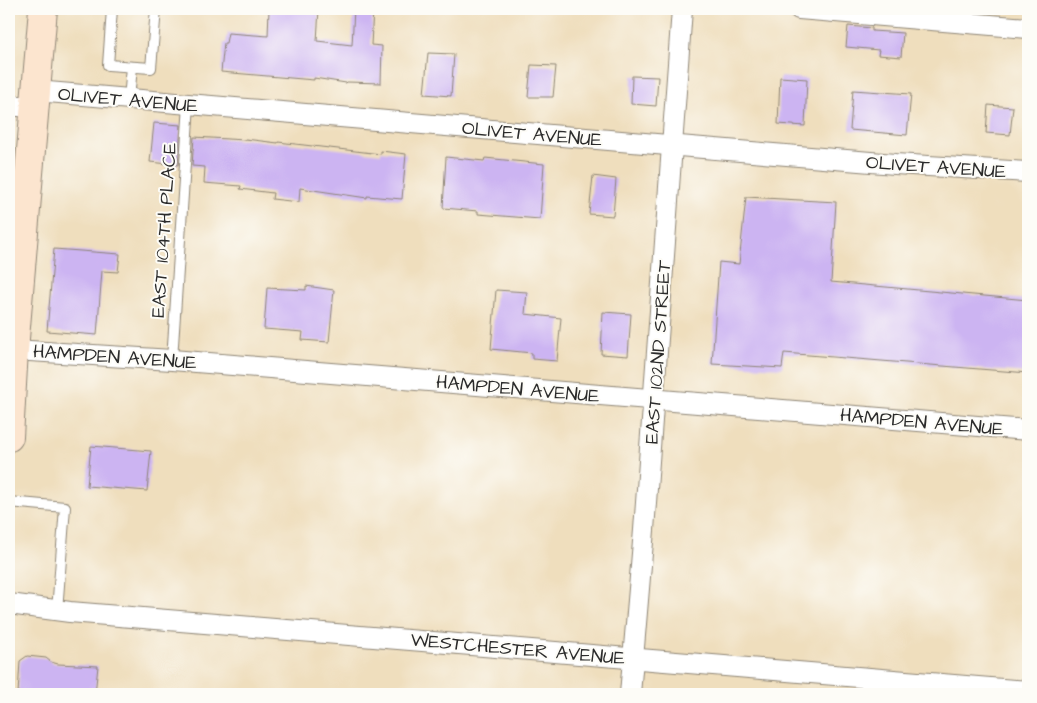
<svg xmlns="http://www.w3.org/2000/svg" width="1037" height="703" font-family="'Architects Daughter',sans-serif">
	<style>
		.building { fill: #ccb4f2 }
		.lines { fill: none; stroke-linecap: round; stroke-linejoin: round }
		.service-casing { stroke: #8d8474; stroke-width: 12 }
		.minor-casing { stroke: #8d8474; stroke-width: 22 }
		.secondary-casing { stroke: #8d8474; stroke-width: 30 }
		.service { stroke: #fff; stroke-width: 10 }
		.minor { stroke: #fff; stroke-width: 20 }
		.secondary { stroke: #fce5cf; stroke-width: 28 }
		.labels { text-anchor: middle; stroke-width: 4; stroke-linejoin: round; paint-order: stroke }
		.street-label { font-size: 19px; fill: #2b2b2b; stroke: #fdfcf7 }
	</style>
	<rect width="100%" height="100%" fill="#fdfcf7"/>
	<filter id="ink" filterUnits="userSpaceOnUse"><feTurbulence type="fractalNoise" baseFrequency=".02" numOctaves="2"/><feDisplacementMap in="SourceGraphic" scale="10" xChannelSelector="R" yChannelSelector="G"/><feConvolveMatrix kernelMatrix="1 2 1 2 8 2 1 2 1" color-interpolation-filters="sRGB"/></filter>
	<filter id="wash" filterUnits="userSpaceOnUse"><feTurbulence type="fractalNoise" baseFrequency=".0096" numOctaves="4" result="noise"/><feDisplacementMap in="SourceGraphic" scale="20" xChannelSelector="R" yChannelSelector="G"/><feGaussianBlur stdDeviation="1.12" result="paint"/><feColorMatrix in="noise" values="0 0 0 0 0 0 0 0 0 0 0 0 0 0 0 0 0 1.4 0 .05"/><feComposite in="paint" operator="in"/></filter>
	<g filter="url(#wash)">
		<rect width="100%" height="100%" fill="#efdebd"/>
		<g id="blocks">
			<g class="building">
				<path d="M269 9H319L317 41 352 45 354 9H373L371 45 382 46 381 83 347 82 346 83 314 78V80L221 72 224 43H226L228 33 268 36Z"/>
				<path d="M848 26 872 28V31L903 33 901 57 878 55 879 50 846 47Z"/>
				<path d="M428 53 454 54 451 96 424 94Z"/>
				<path d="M531 65 556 66 553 97H528Z"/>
				<path d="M632 76 658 77 656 106 631 104Z"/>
				<path d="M780 77 807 79 805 126 778 124Z"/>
				<path d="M853 90 911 94 907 135 850 130Z"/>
				<path d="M988 105 1013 107 1010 135 986 133Z"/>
				<path d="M154 123 181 125 178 165 150 162Z"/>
				<path d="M194 137 245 140V139L278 143V142L381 154V151L406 154 402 199 367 196V198L300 188 299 202 272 199 273 193 240 189 241 186 204 183 205 167 192 166Z"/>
				<path d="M446 157 484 161 485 158 544 164 540 219 478 214V211L443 208Z"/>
				<path d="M593 176 616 179 613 216 589 214Z"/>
				<path d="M746 197 836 202 831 282 1028 300V373L784 353 782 368 712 364 719 262 739 264Z"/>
				<path d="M54 249 120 254 118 272 102 271 97 335 47 331Z"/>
				<path d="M306 286 334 290 329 342 302 340 303 332 264 329 267 288 306 290Z"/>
				<path d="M496 290 527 292 525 314 561 318 557 361 532 359V353L491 349Z"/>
				<path d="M603 312 631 314 628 356 601 354Z"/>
				<path d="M91 446 151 451 147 491 87 486Z"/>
				<path d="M27 656 46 658 51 662 58 664 98 666 95 694H18L20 661Z"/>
			</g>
		</g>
	</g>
	<g filter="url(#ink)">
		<use href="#blocks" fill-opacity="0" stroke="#8d8474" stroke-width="1"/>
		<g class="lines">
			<g class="service-casing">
				<g id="service">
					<path d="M112 9 108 65 151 68 156 9"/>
					<path d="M129 99 132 67"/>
					<path d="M172 360 189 104"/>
					<path d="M9 502 65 507 57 611"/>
				</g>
			</g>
			<g class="minor-casing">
				<g id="minor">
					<path d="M799 9 1028 28"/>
					<path d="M36 91 691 147 895 164 1028 172"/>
					<path d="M9 106H34"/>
					<path d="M9 351 14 350 172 360 1028 430"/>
					<path d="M9 604 70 612 1028 691"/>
					<path d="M630 694 644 530 682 9"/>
				</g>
			</g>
			<g class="secondary-casing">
				<path id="secondary" d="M9 437 14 350 43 9"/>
			</g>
			<use href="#service" class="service"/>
			<use href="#minor" class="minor"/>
			<use href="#secondary" class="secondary"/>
		</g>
	</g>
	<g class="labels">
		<g class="street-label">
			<text transform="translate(128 99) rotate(5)" y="7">OLIVET AVENUE</text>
			<text transform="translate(532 133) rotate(5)" y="7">OLIVET AVENUE</text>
			<text transform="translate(936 166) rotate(4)" y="7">OLIVET AVENUE</text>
			<text transform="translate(163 230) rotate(-86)" y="7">EAST 104TH PLACE</text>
			<text transform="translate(657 352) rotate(-86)" y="7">EAST 102ND STREET</text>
			<text transform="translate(115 356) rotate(4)" y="7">HAMPDEN AVENUE</text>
			<text transform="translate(518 388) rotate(5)" y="7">HAMPDEN AVENUE</text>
			<text transform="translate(922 421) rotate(5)" y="7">HAMPDEN AVENUE</text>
			<text transform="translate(518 648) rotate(5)" y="7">WESTCHESTER AVENUE</text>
		</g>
	</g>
	<rect width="1037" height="703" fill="none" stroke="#fdfcf7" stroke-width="30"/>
</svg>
